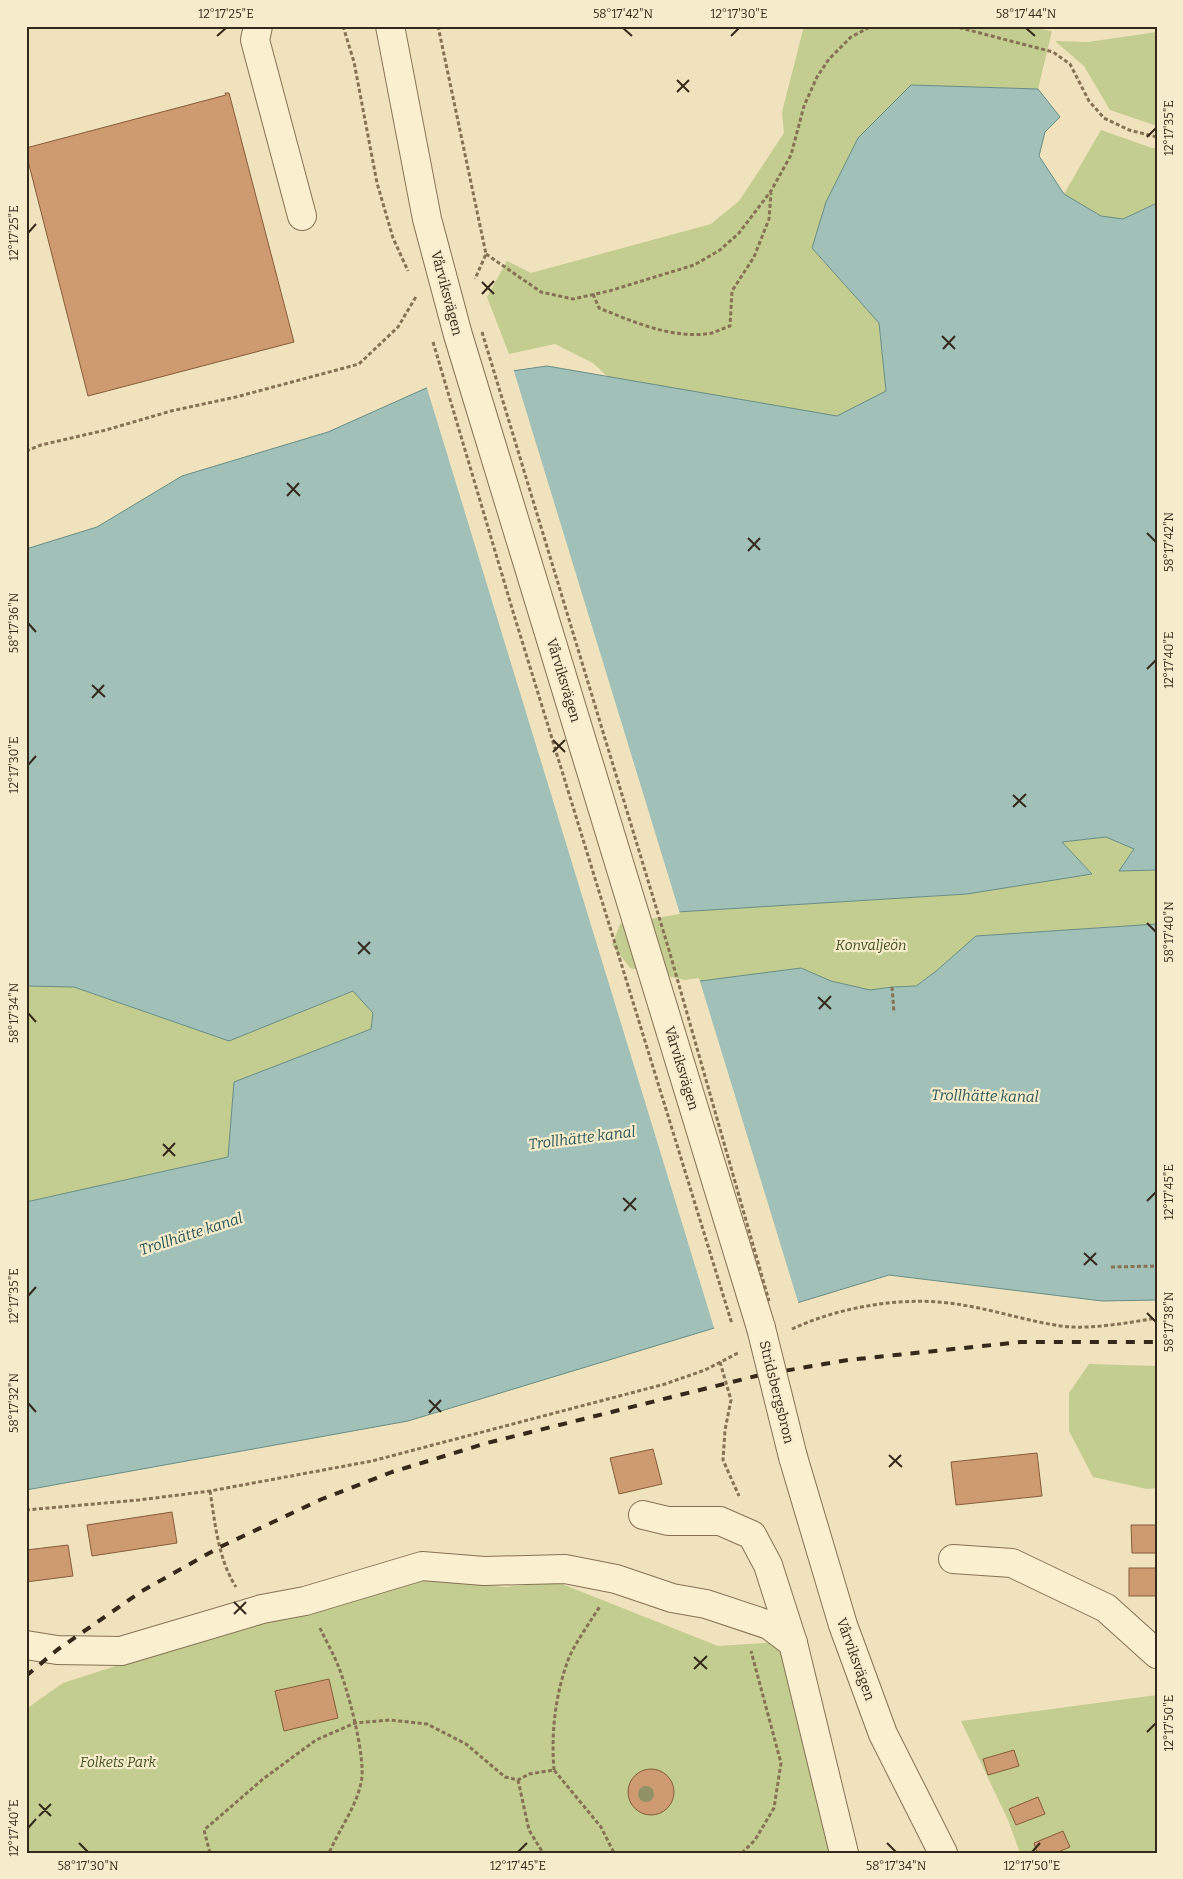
<svg xmlns="http://www.w3.org/2000/svg" width="1183" height="1879" font-family="Bitter,serif">
	<style>
		.green { fill: #c3cd90 }
		.water { fill: #a0c0b8; stroke: #688d85 }
		.pier { fill: #efe2bc }
		.building { fill: #ce9b71; stroke: #865c3b }
		.lines { fill: none; stroke-linecap: round; stroke-linejoin: round }
		.minor-casing { stroke: #877155; stroke-width: 30 }
		.path { stroke: #877155; stroke-width: 3; stroke-dasharray: 4 2.5; stroke-linecap: butt }
		.minor { stroke: #faefcf; stroke-width: 28 }
		.rail { stroke: #35291b; stroke-width: 4; stroke-dasharray: 9 9; stroke-linecap: butt }
		.minor-bridge-casing { stroke: #877155; stroke-width: 30; stroke-linecap: butt }
		.path-bridge { stroke: #877155; stroke-width: 3; stroke-dasharray: 4 2.5; stroke-linecap: butt }
		.minor-bridge { stroke: #faefcf; stroke-width: 28 }
		.tree { fill: #919367 }
		.ticks { fill: none; stroke: #35291b; stroke-width: 2 }
		.labels { text-anchor: middle; stroke-width: 4.5; stroke-linejoin: round; paint-order: stroke }
		.street-label { font-size: 14px; fill: #35291b; stroke: #f6eccc }
		.park-label { font-size: 14px; font-style: italic; fill: #445221; stroke: #f6eccc }
		.water-label { font-size: 15px; font-style: italic; fill: #295655; stroke: #f6eccc }
		.neatline { fill: none; stroke: #35291b; stroke-width: 2 }
		.ticks-label { font-size: 12px; text-anchor: middle; fill: #35291b }
	</style>
	<rect width="100%" height="100%" fill="#efe2bc"/>
	<g class="green">
		<path d="M804 26H1023L1052 31 1038 89 911 85 812 248 879 323 886 391 837 416 608 377 593 363 555 344 509 354 487 297 507 261 531 273 711 224 739 201 784 133 782 112Z"/>
		<path d="M1157 32V126L1110 110 1084 66 1055 41 1088 42Z"/>
		<path d="M1101 130 1152 148H1157V203L1123 219 1101 216 1064 194Z"/>
		<path d="M1106 837 1135 849 1120 871 1157 870V924L976 936 935 972 915 986 892 987 869 990 831 981 801 968 685 983 628 970 610 946 618 922 677 912 967 894 1092 873 1061 842Z"/>
		<path d="M26 986 74 987 229 1041 354 991 373 1013 371 1029 234 1082 228 1157 26 1202Z"/>
		<path d="M1089 1364 1157 1366V1488L1147 1489 1093 1477 1069 1431V1393Z"/>
		<path d="M420 1580 506 1587 557 1582 718 1646 778 1642 832 1853H26V1709L63 1683 188 1643Z"/>
		<path d="M1157 1695V1853H1020L1008 1820 961 1721Z"/>
	</g>
	<path class="water" d="M911 85 1038 89 1060 117 1045 132 1039 156 1064 194 1101 216 1123 219 1157 203V870L1119 871 1134 849 1106 837 1062 842 1092 874 967 894 677 912 618 922 610 946 628 970 685 983 801 968 831 981 870 990 892 987 916 986 935 972 976 936 1157 924V1300L1102 1301 889 1275 408 1421 26 1490V1202L228 1157 234 1082 371 1029 373 1013 353 991 229 1041 74 987 26 986V549L97 527 182 476 328 432 442 381 547 366 837 416 886 391 879 323 812 248 826 202 858 138Z"/>
	<path class="pier" d="M513 368 680 914 620 924 612 945 630 968 685 980 699 978 799 1305 715 1331 426 385 441 378Z"/>
	<g class="building">
		<path d="M225 93H229L294 342 88 396 26 153V148L226 95Z"/>
		<path d="M653 1449 662 1484 619 1494 610 1458Z"/>
		<path d="M1037 1453 1042 1496 956 1505 951 1462Z"/>
		<path d="M172 1512 177 1543 92 1556 87 1525Z"/>
		<path d="M1131 1525H1157V1553H1132Z"/>
		<path d="M68 1545 73 1576 26 1582V1550Z"/>
		<rect x="1129" y="1568" width="28" height="28"/>
		<path d="M329 1679 338 1718 284 1731 275 1691Z"/>
		<path d="M1014 1750 1019 1766 988 1775 983 1759Z"/>
		<circle cx="651" cy="1792" r="23"/>
		<path d="M1038 1797 1045 1814 1016 1825 1009 1809Z"/>
		<path d="M1063 1831 1070 1847 1056 1853H1037L1034 1843Z"/>
	</g>
	<g class="lines">
		<g class="minor-casing">
			<g id="minor">
				<path d="M258 26 255 40 302 216"/>
				<path d="M390 26 427 219 458 335 761 1328"/>
				<path d="M793 1457 843 1625 883 1734 943 1853"/>
				<path d="M643 1515 668 1521H720L752 1535 768 1565 793 1643 844 1853"/>
				<path d="M953 1559 1012 1563 1106 1608 1157 1654"/>
				<path d="M26 1645 57 1650 121 1651 262 1609 305 1601 422 1566 484 1571 565 1569 616 1579 672 1598 706 1604 769 1625 793 1643"/>
			</g>
		</g>
		<g class="path">
			<path d="M343 26 354 62 377 183 393 238 408 271"/>
			<path d="M438 26 486 254 475 279"/>
			<path d="M953 26 1053 52 1070 64 1089 101 1104 118 1129 130 1157 137"/>
			<path d="M486 254 541 292 573 299 609 291 694 265 720 250 739 233 771 191 791 155 804 106 817 77 829 59 851 37 872 26"/>
			<path d="M593 294 599 308C634 322 674 340 712 333 718 331 724 328 730 326L732 291 754 257 769 219 771 193"/>
			<path d="M26 451 41 445 106 430 171 411 236 397 359 364 398 327 417 295"/>
			<path d="M892 987 894 1013"/>
			<path d="M1111 1267 1157 1266"/>
			<path d="M792 1329C841 1306 909 1295 962 1305 994 1310 1024 1320 1055 1325 1085 1331 1126 1323 1157 1318"/>
			<path d="M720 1362 731 1400 725 1430 723 1460 739 1496"/>
			<path d="M210 1491C215 1522 218 1559 236 1587"/>
			<path d="M26 1510 139 1500 210 1491 372 1461 665 1384 705 1370 738 1353"/>
			<path d="M320 1628C325 1639 332 1651 337 1663 347 1686 367 1759 361 1783 356 1807 339 1830 329 1853"/>
			<path d="M554 1770C551 1734 555 1697 567 1663 572 1647 591 1621 600 1606"/>
			<path d="M518 1780 529 1830 543 1853"/>
			<path d="M210 1853 204 1830 263 1779 316 1740 355 1723 390 1720 427 1724 466 1744 505 1777 518 1780 529 1774 554 1770 601 1827 614 1853"/>
			<path d="M742 1853 755 1840 774 1808 781 1763 751 1651"/>
		</g>
		<use href="#minor" class="minor"/>
		<path class="rail" d="M26 1676 57 1650 142 1591 220 1547 322 1499 392 1472 487 1443 760 1375 848 1360 1021 1342H1157"/>
		<g class="minor-bridge-casing">
			<path id="minor-bridge" d="M761 1328 793 1457"/>
		</g>
		<g class="path-bridge">
			<path d="M482 332 669 950 769 1301"/>
			<path d="M433 342 514 615 732 1324"/>
		</g>
		<use href="#minor-bridge" class="minor-bridge"/>
	</g>
	<circle class="tree" cx="646" cy="1794" r="8"/>
	<path class="ticks" d="M623 28 632 36M1026 28 1035 36M217 36 226 28M731 36 739 28M677 80 689 92M677 92 689 80M1147 137 1156 128M28 233 36 224M482 282 494 294M482 294 494 281M942 336 955 349M943 349 955 336M287 483 300 496M287 496 299 483M1147 533 1156 542M748 538 760 550M748 551 760 538M28 623 36 632M1147 669 1156 660M92 685 105 697M92 698 104 685M553 740 565 752M553 752 565 740M28 765 36 756M1013 795 1026 807M1013 807 1026 794M1147 923 1156 932M358 942 370 954M358 954 370 942M818 997 831 1009M819 1009 831 996M28 1013 36 1022M163 1144 175 1156M163 1156 175 1143M623 1198 636 1210M1147 1201 1156 1192M624 1211 636 1198M1084 1253 1097 1265M1084 1265 1096 1253M28 1296 36 1287M1147 1313 1156 1322M429 1400 441 1412M28 1403 36 1412M429 1413 441 1400M889 1455 902 1467M889 1467 901 1455M234 1602 246 1614M234 1614 246 1602M694 1657 707 1669M694 1669 707 1656M1147 1732 1156 1723M39 1804 51 1816M39 1816 51 1804M28 1828 36 1819M79 1843 88 1852M887 1843 896 1852M518 1852 527 1843M1032 1852 1040 1843"/>
	<g class="labels">
		<g class="street-label">
			<text transform="translate(447 293) rotate(75)" y="5">Vårviksvägen</text>
			<text transform="translate(564 680) rotate(73)" y="5">Vårviksvägen</text>
			<text transform="translate(682 1068) rotate(73)" y="5">Vårviksvägen</text>
			<text transform="translate(777 1392) rotate(76)" y="5">Stridsbergsbron</text>
			<text transform="translate(856 1659) rotate(70)" y="5">Vårviksvägen</text>
		</g>
		<g class="park-label">
			<text x="871" y="950">Konvaljeön</text>
			<text x="118" y="1767">Folkets Park</text>
		</g>
		<g class="water-label">
			<text transform="translate(985 1096) rotate(1)" y="5">Trollhätte kanal</text>
			<text transform="translate(582 1138) rotate(-7)" y="5">Trollhätte kanal</text>
			<text transform="translate(191 1234) rotate(-18)" y="5">Trollhätte kanal</text>
		</g>
	</g>
	<rect width="1183" height="1879" fill="none" stroke="#f6eccc" stroke-width="55"/>
	<rect x="28" y="28" width="1128" height="1824" class="neatline"/>
	<g class="ticks-label">
		<text x="226" y="18">12°17'25"E</text>
		<text x="623" y="18">58°17'42"N</text>
		<text x="739" y="18">12°17'30"E</text>
		<text x="1026" y="18">58°17'44"N</text>
		<text transform="translate(1169 128) rotate(-90)" y="4">12°17'35"E</text>
		<text transform="translate(14 233) rotate(-90)" y="4">12°17'25"E</text>
		<text transform="translate(1169 542) rotate(-90)" y="4">58°17'42"N</text>
		<text transform="translate(14 623) rotate(-90)" y="4">58°17'36"N</text>
		<text transform="translate(1169 660) rotate(-90)" y="4">12°17'40"E</text>
		<text transform="translate(14 765) rotate(-90)" y="4">12°17'30"E</text>
		<text transform="translate(1169 932) rotate(-90)" y="4">58°17'40"N</text>
		<text transform="translate(14 1013) rotate(-90)" y="4">58°17'34"N</text>
		<text transform="translate(1169 1192) rotate(-90)" y="4">12°17'45"E</text>
		<text transform="translate(14 1296) rotate(-90)" y="4">12°17'35"E</text>
		<text transform="translate(1169 1322) rotate(-90)" y="4">58°17'38"N</text>
		<text transform="translate(14 1403) rotate(-90)" y="4">58°17'32"N</text>
		<text transform="translate(1169 1723) rotate(-90)" y="4">12°17'50"E</text>
		<text transform="translate(14 1828) rotate(-90)" y="4">12°17'40"E</text>
		<text x="88" y="1870">58°17'30"N</text>
		<text x="518" y="1870">12°17'45"E</text>
		<text x="896" y="1870">58°17'34"N</text>
		<text x="1032" y="1870">12°17'50"E</text>
	</g>
</svg>
